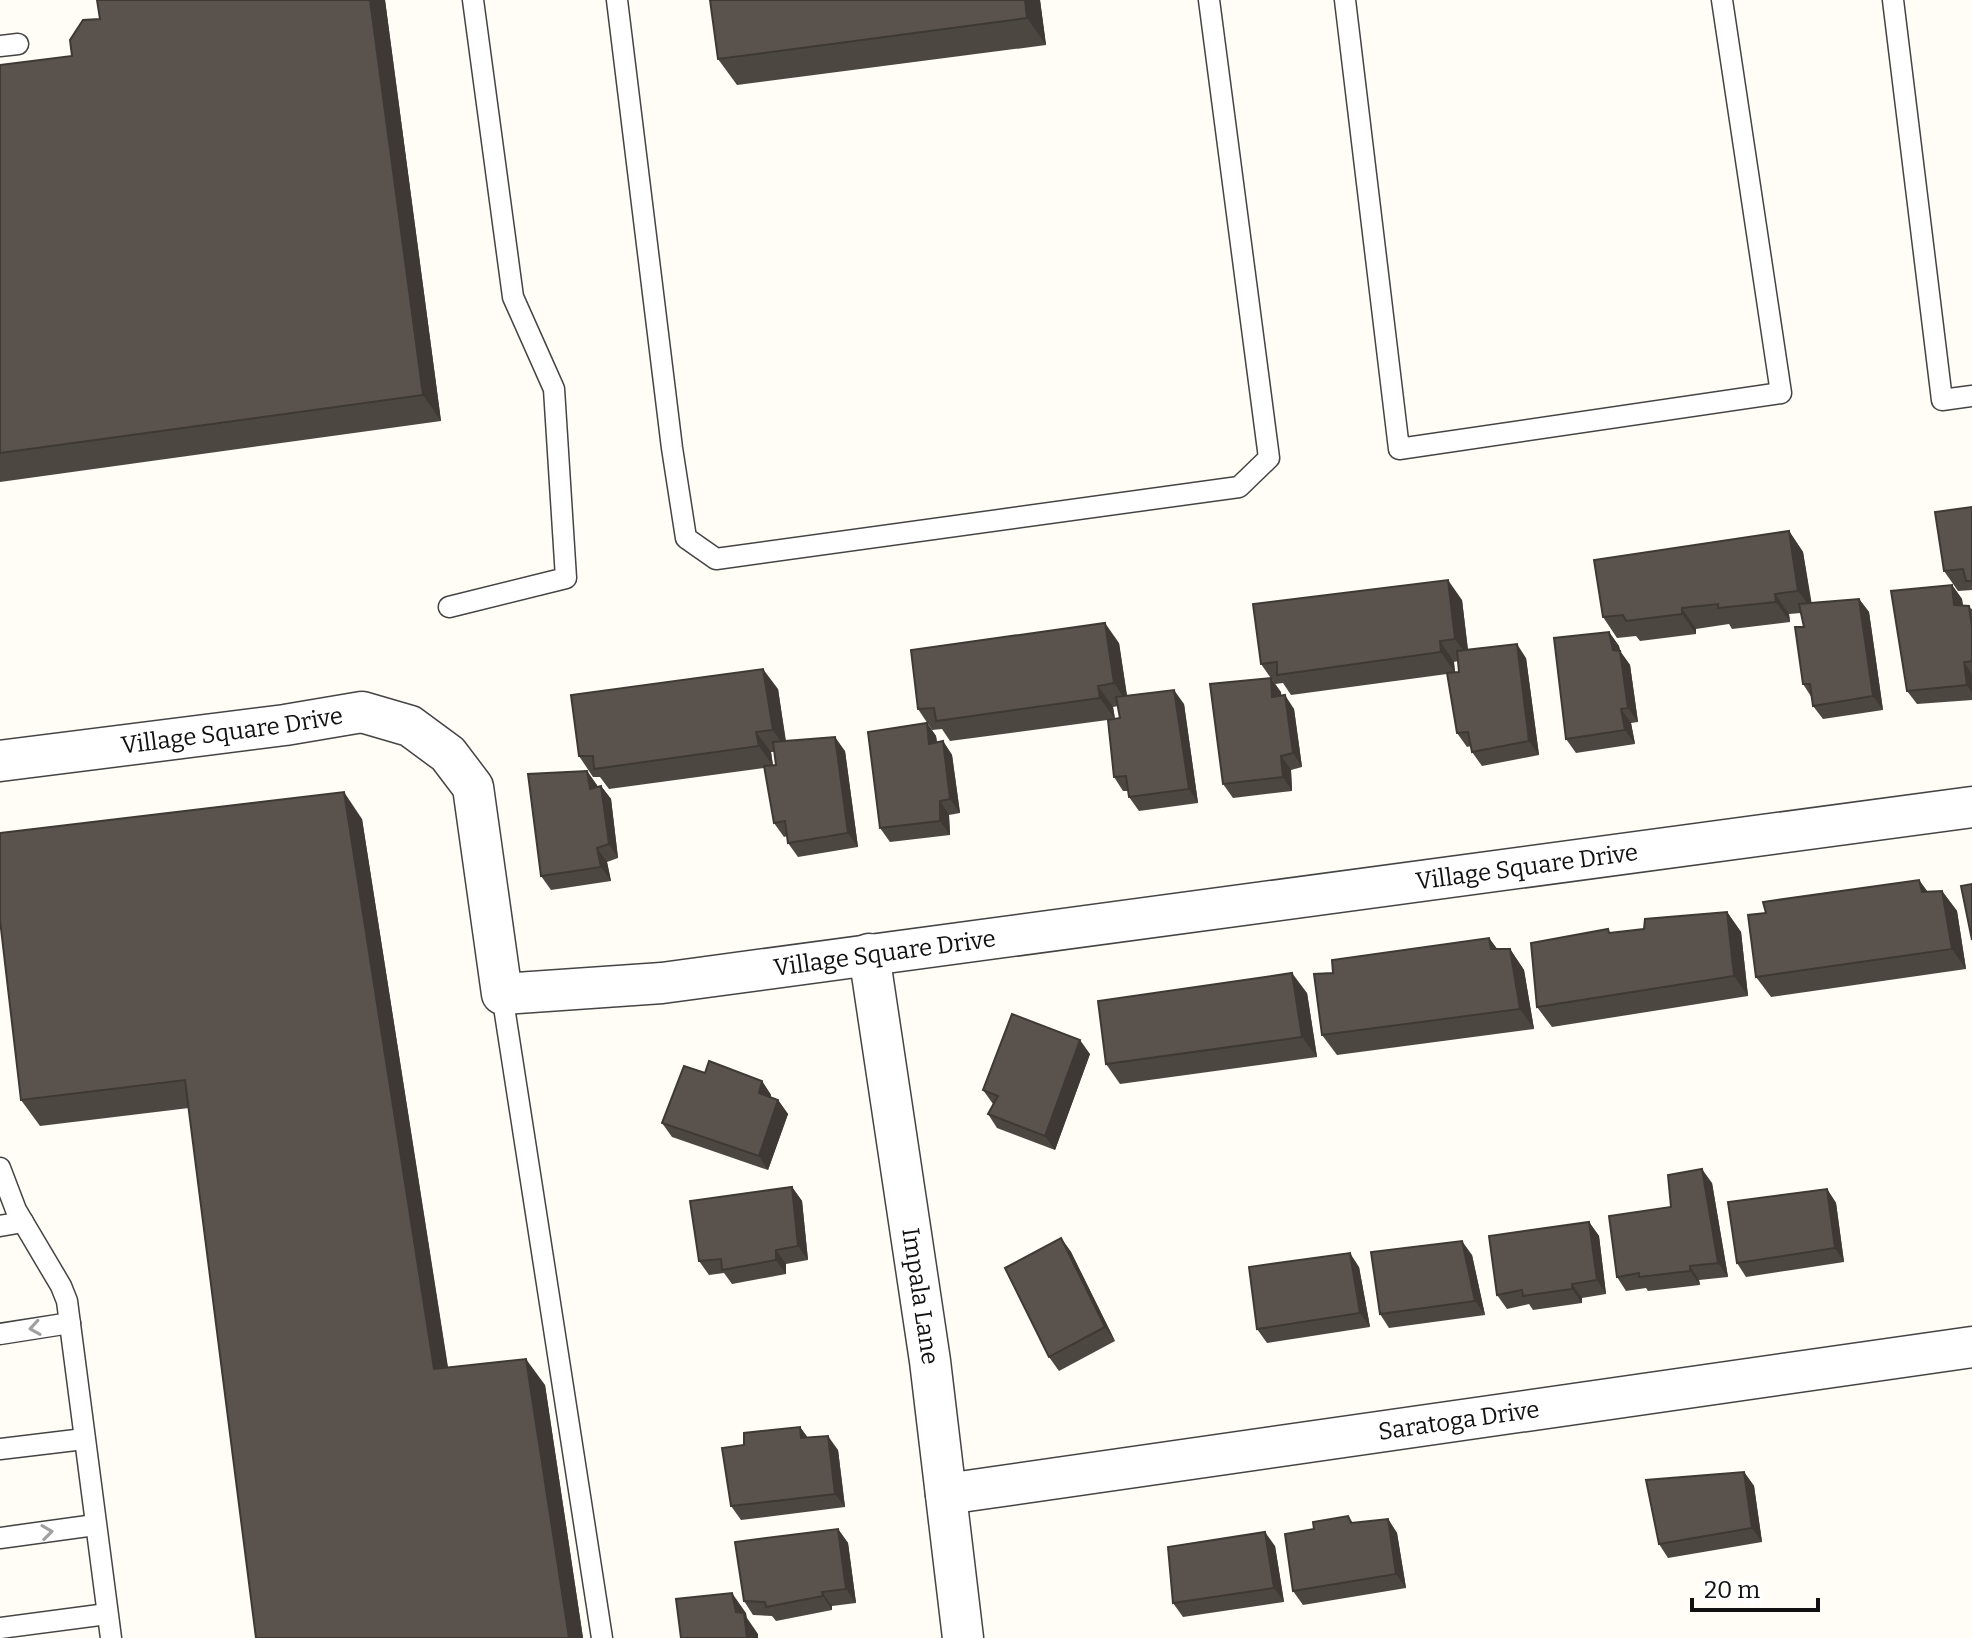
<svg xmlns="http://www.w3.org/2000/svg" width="1972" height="1638" font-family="Bitter,serif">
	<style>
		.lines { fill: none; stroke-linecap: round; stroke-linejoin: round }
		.lane-casing { stroke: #444; stroke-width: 23 }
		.street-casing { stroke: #444; stroke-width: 43 }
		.lane { stroke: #fff; stroke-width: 20 }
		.street { stroke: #fff; stroke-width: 40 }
		.wall { fill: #4d4742; fill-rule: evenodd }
		.shaded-wall { fill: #3f3936 }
		.building { fill: #5a524d; stroke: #3f3936; stroke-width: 2 }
		.oneway { stroke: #a0a0a0 }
		.labels { text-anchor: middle; stroke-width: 8; stroke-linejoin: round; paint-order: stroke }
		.street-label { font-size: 24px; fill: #111; stroke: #fff }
	</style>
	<rect width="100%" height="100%" fill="#fffdf5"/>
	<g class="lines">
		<g class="lane-casing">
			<g id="lane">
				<path d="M617 0 672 448 686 538 716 559 1239 487 1269 458 1209 0"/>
				<path d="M1345 0 1399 449 1781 393 1722 0"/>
				<path d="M1893 0 1942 400 1972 396"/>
				<path d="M0 46 18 44"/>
				<path d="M449 607 566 578 554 389 513 297 473 0"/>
				<path d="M502 994 602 1638"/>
				<path d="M0 1168 16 1210 61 1286 67 1301 111 1638"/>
				<path d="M0 1226 23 1222"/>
				<path d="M0 1334 70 1323"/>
				<path d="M0 1449 84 1439"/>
				<path d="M0 1538 95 1525"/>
				<path d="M0 1628 107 1614"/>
			</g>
		</g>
		<g class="street-casing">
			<g id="street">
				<path id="s1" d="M0 761 285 725 362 712 410 726 448 754 473 787 502 994 662 983 1972 807"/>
				<path id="s2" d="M869 954 930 1361 963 1638"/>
				<path id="s3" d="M946 1494 1972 1347"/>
			</g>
		</g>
		<use href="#lane" class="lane"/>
		<use href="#street" class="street"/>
	</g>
	<g class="wall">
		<path d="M97 0H385L441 421 0 482V65L72 56 100 19Z"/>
		<path d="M1040 0 1046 45 737 85 718 59Z"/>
		<path d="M1972 507V590L1958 591 1944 571Z"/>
		<path d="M1789 531 1803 552 1811 603 1859 599 1869 612 1883 710 1823 719 1813 706 1812 698 1803 684 1804 627 1801 613 1789 614 1790 622 1732 629 1729 624 1696 629V634L1640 641 1636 636 1617 638 1603 617Z"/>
		<path d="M1952 585 1962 599 1963 605 1972 609V700L1917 704 1907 691Z"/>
		<path d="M1462 600 1468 650 1526 658 1539 755 1482 766 1472 752 1471 746 1467 747 1457 733 1447 674 1291 695 1283 683 1275 684 1261 664ZM1458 661 1459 672 1455 673 1454 662Z"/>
		<path d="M1609 632 1619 646 1620 651 1630 665 1638 722 1631 723 1635 744 1576 753 1566 739Z"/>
		<path d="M1119 643 1127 695 1184 704 1198 803 1139 811 1129 797 1128 791H1123L1114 777 1120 718 1118 706 1113 707 1115 719 950 741 942 729 932 730 918 709Z"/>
		<path d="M778 689 786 741 845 751 858 847 798 857 788 843 787 836 784 837 774 823 764 768 609 789 600 777H593L579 756ZM771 752H774L776 765H773Z"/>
		<path d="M1281 692V695L1294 709 1302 767 1291 770 1292 791 1233 798 1223 784Z"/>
		<path d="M927 723 936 736 937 742 943 741 952 755 960 813 949 815 950 835 890 842 880 828Z"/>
		<path d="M587 771 598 787 601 786 611 799 618 858 607 862 611 881 551 890 541 876Z"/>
		<path d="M362 819 448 1367 545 1385 583 1638 189 1108 40 1126 21 1100Z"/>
		<path d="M1919 880 1928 892 1942 891 1957 911 1966 969 1771 997 1756 977Z"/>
		<path d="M1727 912 1741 932 1748 996 1552 1027 1537 1007 1611 933 1644 929Z"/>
		<path d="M1489 938 1497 949H1510L1524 970 1534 1029 1337 1055 1322 1035 1333 973Z"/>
		<path d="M1307 993 1317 1057 1120 1084 1106 1064Z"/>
		<path d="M1090 1054 1055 1150 997 1128 988 1114 993 1104 983 1090Z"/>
		<path d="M705 1073 762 1081 771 1095V1097L778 1100 788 1114 768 1170 672 1137 662 1123Z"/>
		<path d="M1712 1183 1728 1277 1699 1280 1700 1285 1648 1291 1646 1288 1626 1291 1617 1277 1671 1207Z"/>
		<path d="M792 1187 802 1201 808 1260 786 1264V1274L732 1284 724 1273 709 1275 699 1261Z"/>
		<path d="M1827 1189 1836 1203 1844 1262 1746 1277 1737 1263Z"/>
		<path d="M1589 1222 1599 1236 1606 1294 1582 1298V1303L1533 1310 1529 1304 1507 1309 1497 1295Z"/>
		<path d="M1061 1238 1071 1252 1115 1341 1059 1371 1049 1357Z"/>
		<path d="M1472 1255 1485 1315 1389 1328 1380 1314Z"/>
		<path d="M1359 1267 1370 1327 1267 1343 1257 1329Z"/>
		<path d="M800 1427 808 1438 838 1450 845 1507 741 1520 731 1506Z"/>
		<path d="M1744 1472 1754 1486 1762 1542 1668 1558 1659 1544Z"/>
		<path d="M1348 1516 1353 1523 1388 1519 1397 1533 1406 1588 1303 1605 1293 1591 1314 1529Z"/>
		<path d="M838 1529 848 1543 856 1603 832 1606V1610L776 1621 772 1616 753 1615 744 1601Z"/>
		<path d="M1275 1546 1284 1602 1183 1617 1173 1603Z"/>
	</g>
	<g class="shaded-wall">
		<path d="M370 0H385L441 421 423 395Z"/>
		<path d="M1025 0H1040L1046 45 1027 18Z"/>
		<path d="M1789 531 1803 552 1813 611 1798 591Z"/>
		<path d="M1448 580 1462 600 1469 659 1455 639Z"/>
		<path d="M1952 585 1962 599 1964 619 1954 605Z"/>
		<path d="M1775 594 1789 614 1790 622 1776 602Z"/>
		<path d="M1859 599 1869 612 1883 710 1873 696Z"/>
		<path d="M1682 608 1696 629V634L1682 614Z"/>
		<path d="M1105 623 1119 643 1128 704 1114 683Z"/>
		<path d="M1609 632 1619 646 1621 655 1620 651 1630 665 1638 722 1628 708Z"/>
		<path d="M1440 641 1454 662 1455 673 1441 652Z"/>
		<path d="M1517 644 1526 658 1539 755 1529 741Z"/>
		<path d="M1964 662 1972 674V693L1967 685Z"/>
		<path d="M763 669 778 689 787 751 773 730Z"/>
		<path d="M1271 678 1281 692 1282 711 1272 697Z"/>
		<path d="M1098 686 1113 707 1115 719 1100 698Z"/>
		<path d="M1174 690 1184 704 1198 803 1189 789Z"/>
		<path d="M1285 695 1294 709 1302 767 1293 753Z"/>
		<path d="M1621 709 1631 723 1635 744 1625 730Z"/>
		<path d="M927 723 936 736 939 758 929 744Z"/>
		<path d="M756 732 771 752 773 766 759 746Z"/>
		<path d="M835 737 845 751 858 847 848 833Z"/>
		<path d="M943 741 952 755 960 813 950 799Z"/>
		<path d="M1281 756 1291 770 1292 791 1283 777Z"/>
		<path d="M587 771 597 785 600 803 590 789Z"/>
		<path d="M601 786 611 799 618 858 609 844Z"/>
		<path d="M344 792 362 819 452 1395 434 1369Z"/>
		<path d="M940 801 949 815 950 835 940 821Z"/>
		<path d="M597 848 607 862 611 881 601 867Z"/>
		<path d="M1919 880 1933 900 1922 892Z"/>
		<path d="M1942 891 1957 911 1966 969 1952 949Z"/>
		<path d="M1727 912 1741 932 1748 996 1734 976Z"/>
		<path d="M1489 938 1504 958 1491 949Z"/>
		<path d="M1510 949 1524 970 1534 1029 1520 1009Z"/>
		<path d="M1292 973 1307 993 1317 1057 1302 1037Z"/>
		<path d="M1080 1040 1090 1054 1055 1150 1045 1136Z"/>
		<path d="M762 1081 771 1095 768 1106 759 1093Z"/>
		<path d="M778 1100 788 1114 768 1170 759 1156Z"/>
		<path d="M1702 1169 1712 1183 1728 1277 1718 1263Z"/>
		<path d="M792 1187 802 1201 808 1260 798 1246Z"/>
		<path d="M1827 1189 1836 1203 1844 1262 1835 1248Z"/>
		<path d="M1589 1222 1599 1236 1606 1294 1597 1280Z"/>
		<path d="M1061 1238 1071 1252 1115 1341 1105 1327Z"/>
		<path d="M1462 1241 1472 1255 1485 1315 1475 1301Z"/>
		<path d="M776 1250 786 1264V1274L776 1260Z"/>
		<path d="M1350 1253 1359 1267 1370 1327 1360 1313Z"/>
		<path d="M1690 1266 1699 1280 1700 1285 1690 1271Z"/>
		<path d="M1572 1284 1582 1298V1303L1572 1289Z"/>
		<path d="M526 1359 545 1385 583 1638H569Z"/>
		<path d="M800 1427 810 1441 801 1438Z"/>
		<path d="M828 1436 838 1450 845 1507 835 1494Z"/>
		<path d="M1744 1472 1754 1486 1762 1542 1752 1528Z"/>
		<path d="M1388 1519 1397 1533 1406 1588 1396 1574Z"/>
		<path d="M838 1529 848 1543 856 1603 846 1589Z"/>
		<path d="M1265 1532 1275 1546 1284 1602 1274 1588Z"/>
		<path d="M822 1592 832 1606V1610L823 1596Z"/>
		<path d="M732 1593 746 1613 747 1618 758 1634V1638H747L736 1612Z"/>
	</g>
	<g class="building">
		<path d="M97 0H370L423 395 0 453V65L72 56 70 40 83 20 100 19Z"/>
		<path d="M710 0H1025L1027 18 718 59Z"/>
		<path d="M1972 507V581H1966L1963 569 1944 571 1935 512Z"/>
		<path d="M1789 531 1798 591 1775 594 1776 602 1718 608V604L1682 608V614L1626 621 1623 615 1603 617 1594 560Z"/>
		<path d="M1448 580 1455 639 1440 641 1441 652 1277 675V662L1261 664 1253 604Z"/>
		<path d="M1952 585 1954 605 1969 606 1972 627V661L1964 662 1967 685 1907 691 1891 591Z"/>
		<path d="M1859 599 1873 696 1813 706 1810 684H1803L1795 627H1804L1799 604Z"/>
		<path d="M1105 623 1114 683 1098 686 1100 698 936 721 934 708 918 709 911 650Z"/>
		<path d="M1609 632 1613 650 1620 651 1628 708 1621 709 1625 730 1566 739 1554 638Z"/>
		<path d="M1517 644 1529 741 1472 752 1468 732 1457 733 1447 673 1459 672 1457 651Z"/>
		<path d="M763 669 773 730 756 732 759 746 594 769 593 756H579L571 695Z"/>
		<path d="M1271 678 1272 697 1285 695 1293 753 1281 756 1283 777 1223 784 1210 684Z"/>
		<path d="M1174 690 1189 789 1129 797 1126 776 1114 777 1108 720 1120 718 1116 697Z"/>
		<path d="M927 723 929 744 943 741 950 799 940 801V821L880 828 868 732Z"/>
		<path d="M835 737 848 833 788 843 785 821 774 823 764 766 776 765 773 742Z"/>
		<path d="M587 771 590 789 601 786 609 844 597 848 601 867 541 876 528 774Z"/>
		<path d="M344 792 434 1369 526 1359 569 1638H256L185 1080 21 1100 0 920V833Z"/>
		<path d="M1919 880 1922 892 1942 891 1952 949 1756 977 1748 915 1766 913 1763 902Z"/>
		<path d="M1972 884V940L1961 886Z"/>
		<path d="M1727 912 1734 976 1537 1007 1531 943 1608 929 1609 933 1644 929 1645 919Z"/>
		<path d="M1489 938 1491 949H1510L1520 1009 1322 1035 1314 974 1333 973 1332 960Z"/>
		<path d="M1292 973 1302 1037 1106 1064 1098 1001Z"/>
		<path d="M1012 1014 1080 1040 1045 1136 988 1114 998 1096 983 1090Z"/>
		<path d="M709 1061 762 1081 759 1093 778 1100 759 1156 662 1123 684 1066 705 1073Z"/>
		<path d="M1702 1169 1718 1263 1690 1266V1271L1639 1277V1273L1617 1277 1609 1216 1671 1207 1668 1175Z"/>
		<path d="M792 1187 798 1246 776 1250V1260L722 1270 721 1259 699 1261 690 1201Z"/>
		<path d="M1827 1189 1835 1248 1737 1263 1728 1202Z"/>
		<path d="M1589 1222 1597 1280 1572 1284V1289L1523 1296 1522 1290 1497 1295 1489 1236Z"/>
		<path d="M1061 1238 1105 1327 1049 1357 1005 1268Z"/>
		<path d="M1462 1241 1475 1301 1380 1314 1371 1252Z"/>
		<path d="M1350 1253 1360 1313 1257 1329 1249 1267Z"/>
		<path d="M800 1427 801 1438 828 1436 835 1494 731 1506 722 1448 744 1445V1433Z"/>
		<path d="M1744 1472 1752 1528 1659 1544 1646 1480Z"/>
		<path d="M1348 1516 1351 1523 1388 1519 1396 1574 1293 1591 1285 1534 1314 1529 1313 1522Z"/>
		<path d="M838 1529 846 1589 822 1592 823 1596 766 1607 765 1602 744 1601 735 1542Z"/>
		<path d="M1265 1532 1274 1588 1173 1603 1168 1547Z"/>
		<path d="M732 1593 736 1612 744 1613 747 1638H681L676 1599Z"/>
	</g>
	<defs><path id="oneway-chevron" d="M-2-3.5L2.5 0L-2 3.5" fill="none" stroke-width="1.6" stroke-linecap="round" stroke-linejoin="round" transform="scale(2)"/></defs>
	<g class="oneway">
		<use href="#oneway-chevron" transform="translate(35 1328) rotate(171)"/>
		<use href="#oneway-chevron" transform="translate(47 1532) rotate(-8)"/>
	</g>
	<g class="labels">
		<g class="street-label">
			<text dy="8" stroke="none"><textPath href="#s1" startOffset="234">Village Square Drive</textPath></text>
			<text dy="8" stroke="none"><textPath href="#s1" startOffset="1746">Village Square Drive</textPath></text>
			<text dy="8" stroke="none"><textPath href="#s1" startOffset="1098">Village Square Drive</textPath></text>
			<text dy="8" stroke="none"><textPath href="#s2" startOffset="346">Impala Lane</textPath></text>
			<text dy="8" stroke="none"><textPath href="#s3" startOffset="518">Saratoga Drive</textPath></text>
		</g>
	</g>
	<path d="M1692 1598v12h126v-12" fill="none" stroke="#111111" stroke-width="4"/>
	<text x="1704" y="1598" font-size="24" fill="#111111" stroke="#ffffff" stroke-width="6" paint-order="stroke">20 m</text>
</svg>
